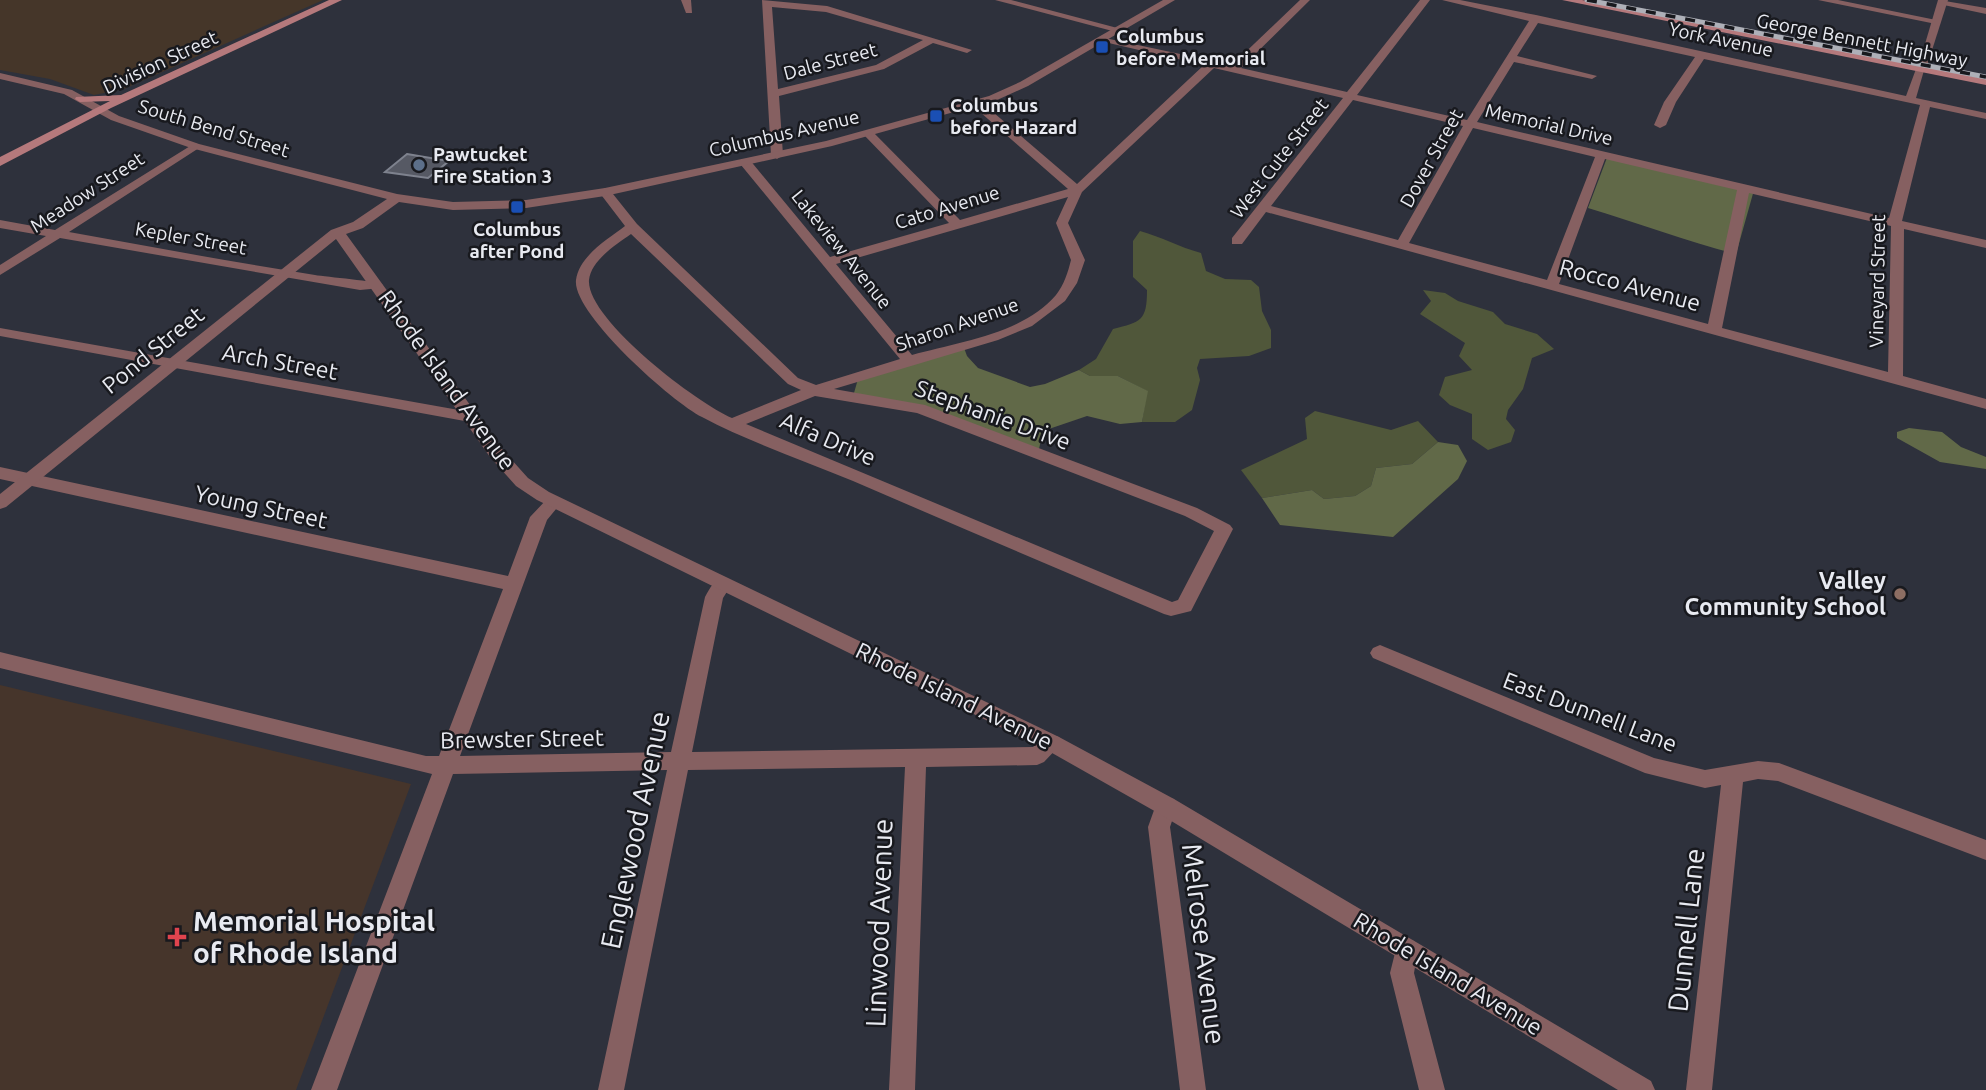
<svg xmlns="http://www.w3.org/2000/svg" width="1986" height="1090" font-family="Ubuntu,sans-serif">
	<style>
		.education { fill: #453629 }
		.medical { fill: #46352b }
		.green { fill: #50573a }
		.forest { fill: #616948 }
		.building { fill: #565964; stroke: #7e828e; stroke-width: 2 }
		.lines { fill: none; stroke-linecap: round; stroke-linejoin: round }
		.minor { fill: #866061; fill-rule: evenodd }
		.tertiary { fill: #866061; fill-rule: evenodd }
		.secondary { fill: #b5797c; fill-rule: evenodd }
		.rail-casing { stroke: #aeb0b8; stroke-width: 5 }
		.rail { stroke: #18191e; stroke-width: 3.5; stroke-dasharray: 10; stroke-linecap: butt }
		.transit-dot { fill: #1a4fb4; stroke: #18191e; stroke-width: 2.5 }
		.service-dot { fill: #5c6f8a; stroke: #18191e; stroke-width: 2.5 }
		.education-dot { fill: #8d6e63; stroke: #18191e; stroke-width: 2.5 }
		.health-dot { fill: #e0444e; stroke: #18191e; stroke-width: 2.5 }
		.labels { text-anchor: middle; stroke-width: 5; stroke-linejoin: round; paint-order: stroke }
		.far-poi-label { font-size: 19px; font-weight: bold; fill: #e8eaf1; stroke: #18191e; text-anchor: start }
		.far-street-label { font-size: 19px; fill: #e8eaf1; stroke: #18191e }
		.street-label { font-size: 23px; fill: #e8eaf1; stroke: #18191e }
		.poi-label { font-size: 23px; font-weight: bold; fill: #e8eaf1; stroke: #18191e; text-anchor: end }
		.near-street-label { font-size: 28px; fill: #e8eaf1; stroke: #18191e }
		.near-poi-label { font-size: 28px; font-weight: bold; fill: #e8eaf1; stroke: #18191e; text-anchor: start }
	</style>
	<rect width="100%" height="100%" fill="#2e313c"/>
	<path class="education" d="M0 0H323L124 89 94 95 50 79 0 70Z"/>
	<path class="medical" d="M0 685 411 784 296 1090H0Z"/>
	<g class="green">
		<path d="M1140 231C1162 237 1179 247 1201 253L1206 271 1225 279 1251 280 1259 287 1262 311 1271 330V348L1249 356 1200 359 1197 368 1200 380 1192 410 1175 422H1142L1147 391 1118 376H1090L1079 370 1096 359 1113 329C1141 322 1147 321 1147 290L1133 277V241Z"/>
		<path d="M1423 290 1445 293 1458 301 1493 312 1505 324 1537 334 1554 349 1532 358 1523 389 1508 410 1506 419 1515 430 1511 442 1488 450 1472 439V414L1450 405 1439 395 1445 377 1472 370 1459 356 1465 343 1420 314 1431 301Z"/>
		<path d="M1315 411 1391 430 1418 421 1438 442 1412 464 1376 468 1371 486 1355 496 1324 499 1312 490 1262 498 1241 470 1307 439 1305 418Z"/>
	</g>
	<g class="forest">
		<path d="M1608 155 1754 190 1736 254C1686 241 1638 223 1588 208Z"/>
		<path d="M963 345 967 356 978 368 1030 387 1045 384 1079 370 1090 376H1118L1148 391 1142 422 1120 424 1087 416 1043 431 1039 449 917 408 854 393 858 379Z"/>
		<path d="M1909 428 1942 432 1961 447 1986 457V469L1940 462 1897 438V432Z"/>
		<path d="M1438 442 1458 445 1467 461 1458 479 1393 537 1280 525 1262 498 1312 490 1324 499 1355 496 1371 486 1376 468 1412 464Z"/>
	</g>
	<path class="building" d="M407 154 449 161 428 178 385 172Z"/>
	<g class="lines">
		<g class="minor">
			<path d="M681 0H691L692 13H686Z"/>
			<path d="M762 0 827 6 972 50 967 53 933 43 884 69 779 96 783 155 777 159 771 155ZM772 7 826 12 923 40 876 65 778 89Z"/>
			<path d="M995 0H1011L1125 30 1120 33Z"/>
			<path d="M1300 0H1310L1241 68 1347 92 1420 0H1430L1357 95 1467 120 1529 21 1442 0H1460L1536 15 1906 96 1916 69 1925 67 1916 98 1986 113V119L1930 107 1902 221 1986 240V248L1904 229 1903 376 1986 399V409L1266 212 1242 244H1232V238L1343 98 1214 68 1082 192 1068 223 1085 260 1077 283 1065 301 1032 326 998 340 834 389 925 405 1197 508 1230 525 1233 529 1191 611 1171 616 1164 614C1061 570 957 526 853 481 803 460 749 442 702 417 672 402 572 313 576 280 579 256 608 239 625 226L599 192 605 188 609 189 637 224 798 378 816 385 900 359 741 165V159H749L830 257 949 223 864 135V131H872L960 220 1068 189 972 105V101H980L1077 184 1204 65 1100 41V37L1232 65ZM1538 23 1695 57 1664 102 1654 125 1660 128 1666 125 1676 102 1704 59 1920 105 1889 218 1477 122 1514 62 1592 79 1597 76 1517 56ZM1353 100 1463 126 1398 240 1271 206ZM1473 128 1595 157 1547 280 1409 243ZM1605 159 1737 190 1708 324 1559 284ZM1749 193 1891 226 1888 372 1722 328ZM1068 197 1056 223 1071 260C1068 272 1064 285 1056 295 1023 334 958 342 912 355L836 264ZM631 234 788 384 801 390 732 418C698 404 586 319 589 280 591 260 617 244 631 234ZM815 396 917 413 1185 516 1214 531 1178 600 1172 602 746 424Z"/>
			<path d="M1818 0H1838L1941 21 1936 24Z"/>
			<path d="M1939 0 1986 8V14L1939 4Z"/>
			<path d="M195 143 201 146 199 148 69 232C151 247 233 262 315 275 326 277 378 281 383 285L381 288 360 290 60 238 0 275V265L46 236 0 228V220L55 230Z"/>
			<path d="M0 328 470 412 478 417 470 422 0 336Z"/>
			<path d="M0 467 508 576 530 517 547 499H559L561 503 547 520 460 756 671 752 705 597C711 586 716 575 729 579L732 584 723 598 692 752 1033 747C1042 740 1047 733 1059 737L1062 743 1044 762 1037 765 926 767 915 1090H889L905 767 688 770 624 1090H598L667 770 453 774 337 1090H311L432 774 0 668V652L426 756H439L503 589 0 479Z"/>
			<path d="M1380 645 1654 758 1705 770 1758 761 1779 763 1986 840V860L1778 781 1758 779 1743 782 1712 1090H1686L1721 785 1705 788 1645 773 1373 658 1370 653 1373 648Z"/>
			<path d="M1166 797 1174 799 1177 806 1170 827 1206 1090H1180L1148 827 1158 799Z"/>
			<path d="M1406 938 1414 941 1418 949 1414 973 1445 1090H1419L1390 973 1398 941Z"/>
		</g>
		<g class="tertiary">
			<path d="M1163 0H1175L1028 86 997 100 832 146 605 196 526 208 453 210 399 202 363 228 346 234 502 449 528 478 549 492 1059 737 1174 799 1651 1081 1655 1090H1618L1158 813 1045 749 537 500 516 486 490 457 336 239 6 507 0 509V494L331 230 353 222 387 199 191 148 111 120 64 94 0 79V73L72 90 119 116 199 144 397 194 453 202 526 200 605 188 826 141 989 96 1020 82Z"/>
			<path d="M1938 0H1948L1926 69 1917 71Z"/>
		</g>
		<g class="secondary">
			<path d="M329 0H342L111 108 0 166V157L110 101 80 102 75 99 76 97 121 95Z"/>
			<path d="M1562 0H1582L1986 79V85Z"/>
		</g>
		<g class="rail-casing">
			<path id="rail" d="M1587 0 1986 77"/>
		</g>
		<use href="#rail" class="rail"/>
	</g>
	<g class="transit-dot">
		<rect x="1095" y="40" width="14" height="14" rx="3.5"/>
		<rect x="929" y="109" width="14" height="14" rx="3.5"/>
		<rect x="510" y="200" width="14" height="14" rx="3.5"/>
	</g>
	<circle class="service-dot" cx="419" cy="165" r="7"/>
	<circle class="education-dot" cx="1900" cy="594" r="7"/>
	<path class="health-dot" d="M173.5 926.5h7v7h7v7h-7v7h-7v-7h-7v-7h7z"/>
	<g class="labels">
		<g class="far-poi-label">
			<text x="1116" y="43">Columbus<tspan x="1116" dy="22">before Memorial</tspan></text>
			<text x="950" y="112">Columbus<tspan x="950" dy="22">before Hazard</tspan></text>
			<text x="433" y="161">Pawtucket<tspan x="433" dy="22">Fire Station 3</tspan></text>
			<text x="517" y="236" text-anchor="middle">Columbus<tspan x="517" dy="22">after Pond</tspan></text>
		</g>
		<g class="far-street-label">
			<text transform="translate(1721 39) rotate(12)" y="7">York Avenue</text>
			<text transform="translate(1862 40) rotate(11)" y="7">George Bennett Highway</text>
			<text transform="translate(830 61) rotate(-15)" y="7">Dale Street</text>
			<text transform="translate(160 62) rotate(-25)" y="7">Division Street</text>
			<text transform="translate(1549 124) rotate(13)" y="7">Memorial Drive</text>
			<text transform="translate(214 128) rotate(17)" y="7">South Bend Street</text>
			<text transform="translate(784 133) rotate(-13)" y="7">Columbus Avenue</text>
			<text transform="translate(1279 158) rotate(-52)" y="7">West Cute Street</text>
			<text transform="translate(1431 158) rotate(-61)" y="7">Dover Street</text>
			<text transform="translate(87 192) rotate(-33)" y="7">Meadow Street</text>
			<text transform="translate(947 207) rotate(-17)" y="7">Cato Avenue</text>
			<text transform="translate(191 238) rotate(10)" y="7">Kepler Street</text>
			<text transform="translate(842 249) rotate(51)" y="7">Lakeview Avenue</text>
			<text transform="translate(1877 281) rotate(-89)" y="7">Vineyard Street</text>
			<text transform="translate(957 324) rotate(-19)" y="7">Sharon Avenue</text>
		</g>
		<g class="street-label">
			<text transform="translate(1630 285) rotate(15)" y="8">Rocco Avenue</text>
			<text transform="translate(153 350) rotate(-39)" y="8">Pond Street</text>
			<text transform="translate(280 362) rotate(10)" y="8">Arch Street</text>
			<text transform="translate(447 380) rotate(54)" y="8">Rhode Island Avenue</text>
			<text transform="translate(993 415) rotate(20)" y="8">Stephanie Drive</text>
			<text transform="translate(828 439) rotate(23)" y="8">Alfa Drive</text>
			<text transform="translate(261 507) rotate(12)" y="8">Young Street</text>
			<text transform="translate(954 696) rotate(26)" y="8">Rhode Island Avenue</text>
			<text transform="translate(1590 712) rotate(21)" y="8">East Dunnell Lane</text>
			<text transform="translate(522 739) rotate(-1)" y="8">Brewster Street</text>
			<text transform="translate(1448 974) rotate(31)" y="8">Rhode Island Avenue</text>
		</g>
		<g class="poi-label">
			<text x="1886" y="589">Valley<tspan x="1886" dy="26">Community School</tspan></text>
		</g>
		<g class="near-street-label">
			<text transform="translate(635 830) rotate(-78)" y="10">Englewood Avenue</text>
			<text transform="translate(879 923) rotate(-88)" y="10">Linwood Avenue</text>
			<text transform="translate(1686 930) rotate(-84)" y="10">Dunnell Lane</text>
			<text transform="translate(1204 944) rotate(83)" y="10">Melrose Avenue</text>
		</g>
		<g class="near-poi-label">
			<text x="193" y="931">Memorial Hospital<tspan x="193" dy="32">of Rhode Island</tspan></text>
		</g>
	</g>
</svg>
